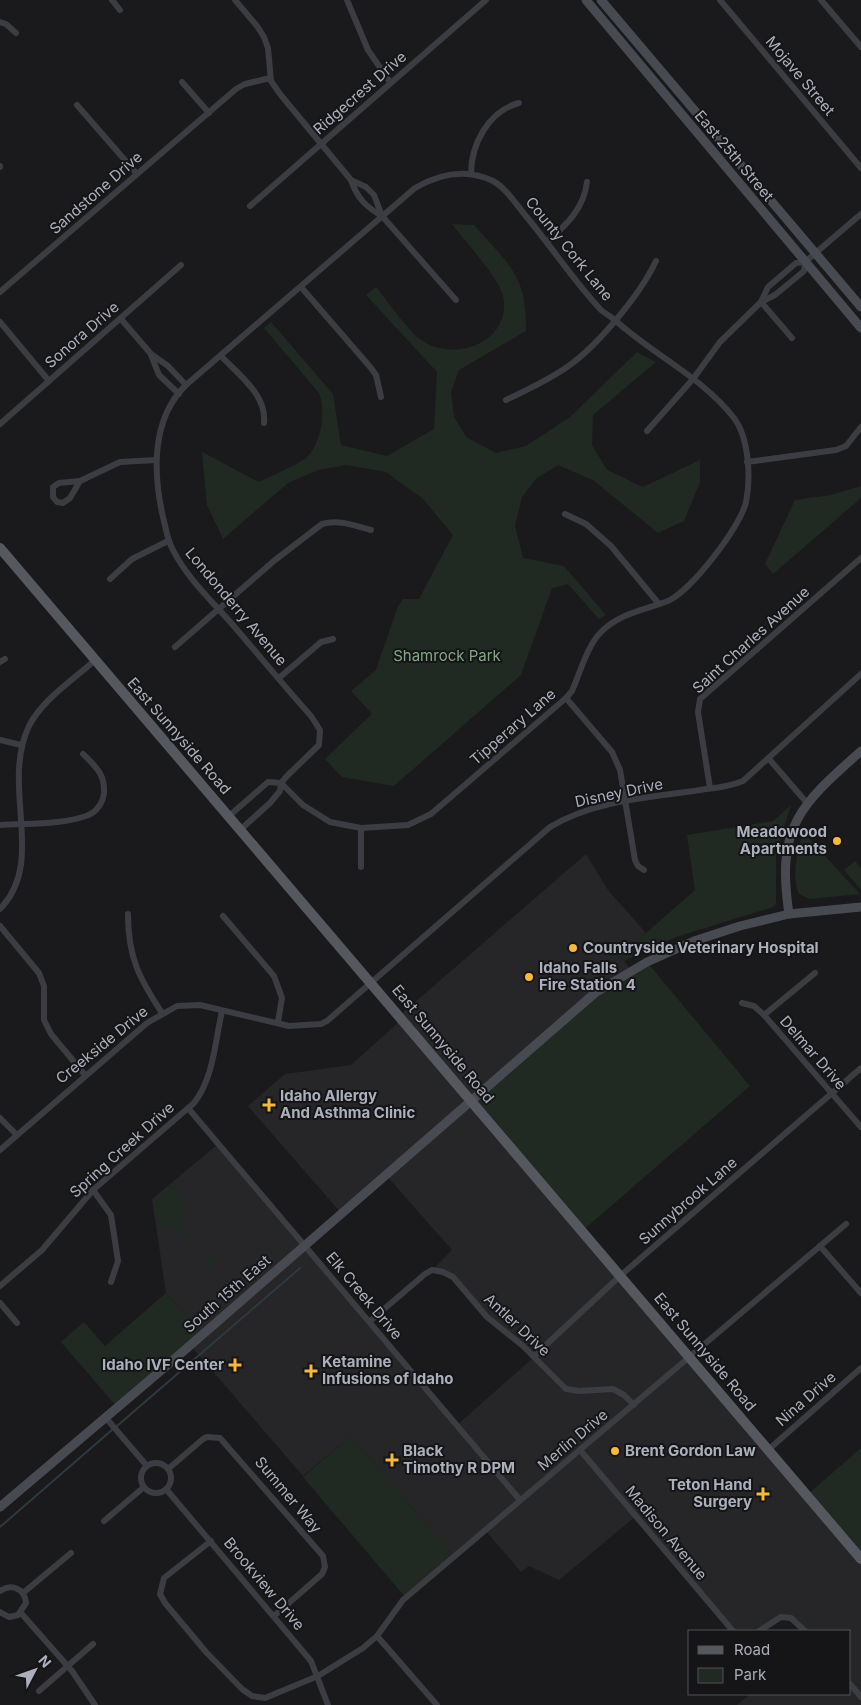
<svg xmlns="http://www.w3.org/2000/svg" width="861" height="1705" font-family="Inter,sans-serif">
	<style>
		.built { fill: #262629 }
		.green { fill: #212a22 }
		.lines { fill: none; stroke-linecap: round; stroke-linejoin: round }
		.stream { stroke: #2f3941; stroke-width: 2 }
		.street { stroke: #3c3d43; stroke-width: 6 }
		.secondary { stroke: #484a51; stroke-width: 9 }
		.primary { stroke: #565860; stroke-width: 10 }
		.poi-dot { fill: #f7b936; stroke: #151517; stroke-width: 2 }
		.labels { text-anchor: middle; stroke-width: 4; stroke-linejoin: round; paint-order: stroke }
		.street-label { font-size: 15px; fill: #acb0bc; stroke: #151517 }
		.park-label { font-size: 15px; fill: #82a785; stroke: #151517 }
		.poi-label { font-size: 15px; font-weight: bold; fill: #acb0bc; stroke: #151517; text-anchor: start }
	</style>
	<rect width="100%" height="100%" fill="#1a1a1c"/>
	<path class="built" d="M586 854 608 890 646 933 620 956 632 971 471 1100 861 1559V1705H737L750 1694H850V1631H805L799 1625 781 1617 759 1631H733L636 1516 559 1580 529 1566 521 1572 485 1530 454 1557 351 1436 303 1476 190 1345 202 1334 166 1293 152 1199 218 1144 457 1425 534 1357 487 1317 453 1277 432 1270 452 1250 385 1174 341 1213 248 1106 285 1074 351 1065 402 1019 399 1016Z"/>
	<g class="green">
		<path d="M452 224 474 225C509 265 527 275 526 331L459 370 451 392 454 417 466 437 496 453 526 446 570 417 637 352 656 362 593 415 592 445 607 470 643 487 700 460V482L684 521 658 533 593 480 558 465 537 478 522 497 515 526 523 558 564 566 606 615 599 619 568 584 552 588 521 675 394 786 342 777 325 759 372 714 351 691 376 670 398 606 403 599H419L453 535 423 499 386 472 346 465 318 470 288 483 223 539 207 505 202 452 259 482C269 477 302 463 308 456 322 440 326 412 319 393L264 328 271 322 333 394 341 445 387 456 434 429 437 372 366 295 376 287C386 299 409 332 421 340 454 364 513 341 503 296 499 278 464 240 452 224Z"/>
		<path d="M861 486V498L773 574 765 564 795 500 831 495Z"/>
		<path d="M791 805 776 854V904L773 907 676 937 624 961 620 956 695 890 687 835 773 821Z"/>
		<path d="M803 832 860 894 810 899 799 894C791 875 798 850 803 832Z"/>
		<path d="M855 861 861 868V890L844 870Z"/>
		<path d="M647 962 750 1086 582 1231 470 1100 590 997Z"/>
		<path d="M174 1186 181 1191 182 1199 186 1204 181 1221 190 1234 188 1243 173 1226 162 1227C157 1223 157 1218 156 1212 154 1197 159 1191 174 1186Z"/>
		<path d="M207 1254 219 1259 209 1268 202 1259Z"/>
		<path d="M166 1293 202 1334 118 1408 61 1342 84 1322 105 1346Z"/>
		<path d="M351 1436 454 1557 406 1598 303 1477Z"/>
		<path d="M861 1448V1559L807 1495Z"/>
	</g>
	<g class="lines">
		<g class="stream">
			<path d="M117 1426 300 1268"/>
			<path d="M0 1527 113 1429"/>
		</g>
		<g class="street">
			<path d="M112 0 120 10"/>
			<path d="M235 0 257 26 264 37 268 48 271 81 280 94 351 180 366 187 374 195 382 216 456 300"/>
			<path d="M347 0 368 50 390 82"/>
			<path d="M720 0 861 168"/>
			<path d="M821 0 861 47"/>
			<path d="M0 22 6 24 16 33"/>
			<path d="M182 82 209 113"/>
			<path d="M77 105 137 174"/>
			<path d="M0 167V166"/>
			<path d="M471 174C471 145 488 111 519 103"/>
			<path d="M351 180C357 198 366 207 382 216"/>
			<path d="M250 206 486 0"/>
			<path d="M547 242C566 225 584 209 587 182"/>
			<path d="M301 287 371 368 376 375 381 397"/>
			<path d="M0 292 236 89 245 84 270 78"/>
			<path d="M121 319 151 354 168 366 186 385"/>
			<path d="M0 322 49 381"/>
			<path d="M792 338 761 302 775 295 804 271 805 262"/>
			<path d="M151 355 159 375 179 394"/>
			<path d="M221 356C239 375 267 395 264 423"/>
			<path d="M506 400C525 391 544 382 561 371 594 351 640 295 656 261"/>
			<path d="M0 424 181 265"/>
			<path d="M647 431 693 379 720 342 761 302 768 287 796 263 805 262 861 214"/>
			<path d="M747 462 836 450 846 446 861 427"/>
			<path d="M80 481 120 462 156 460"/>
			<path d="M80 481 70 498 63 503 57 502 53 497V487L59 483Z"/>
			<path d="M565 514 586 524 611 546 659 604"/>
			<path d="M110 579 132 559 168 541"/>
			<path d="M175 647 275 560 322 524C339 519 355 526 371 530"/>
			<path d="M0 662 5 659"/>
			<path d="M279 678 321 642 333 639"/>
			<path d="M566 698 612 752 620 770 635 860 638 866 644 870"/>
			<path d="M0 740 21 745"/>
			<path d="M769 759 807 803"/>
			<path d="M710 788 698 712 700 699 861 558"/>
			<path d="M229 816 268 782 281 783"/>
			<path d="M0 825C27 823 60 825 86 816 96 813 103 803 104 793 105 774 96 767 83 754"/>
			<path d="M240 830 270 803 280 791 281 783 287 776 319 745 320 730 311 716C284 686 258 654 232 624 211 600 187 578 173 550 167 540 166 528 163 517 153 473 151 419 186 385L415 188C439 174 466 168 493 181 506 188 516 204 525 215 551 246 573 280 601 310 606 314 612 317 616 321 654 355 703 378 734 418 749 438 751 478 746 502 741 526 691 591 668 601 645 610 620 613 601 632 587 646 580 673 572 691L566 698 431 814 408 825 361 828 330 822 303 805 281 783"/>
			<path d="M361 867V828"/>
			<path d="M0 909C47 861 0 787 29 726 42 700 73 680 94 661"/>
			<path d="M128 914C128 957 139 978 162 1013"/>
			<path d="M223 916 274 976 282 998 278 1022"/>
			<path d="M0 926 39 973 44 986V1020L51 1034 85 1075"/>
			<path d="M742 1003 754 1006 764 1015 861 1127"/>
			<path d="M764 1015 815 973"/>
			<path d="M188 1108 520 1500"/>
			<path d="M0 1118 16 1134"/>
			<path d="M0 1150 147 1023 177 1006 200 1005 289 1026 321 1024 327 1021 550 827C593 801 645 798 694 791 710 788 727 788 743 781L861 674"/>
			<path d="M93 1190 111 1215 118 1261 111 1282"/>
			<path d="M820 1246 861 1293"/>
			<path d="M0 1286 42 1250 93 1190 194 1103C214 1077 215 1041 222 1011"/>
			<path d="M0 1303 17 1323"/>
			<path d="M370 1321 425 1274 432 1270 443 1272 453 1277 487 1317 523 1346 566 1389 579 1391 613 1389 624 1395 634 1405"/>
			<path d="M534 1356 620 1276 861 1068"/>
			<path d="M106 1418 147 1466"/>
			<path d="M580 1450 733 1631"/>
			<path d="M768 1450 861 1368"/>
			<circle cx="156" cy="1478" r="15"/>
			<path d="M168 1469 203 1439 207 1437 220 1438 323 1556 325 1567 322 1574 274 1616"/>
			<path d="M166 1489 311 1661 328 1705"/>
			<path d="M104 1521 144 1487"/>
			<path d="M211 1541 164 1578 160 1594 165 1603 206 1652 242 1689 252 1696 265 1698 318 1676 363 1648 377 1636 403 1600 846 1224"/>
			<path d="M0 1591C12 1583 25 1589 26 1603L18 1615 9 1617 0 1612"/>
			<path d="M23 1593 71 1553"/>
			<path d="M21 1613 72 1671 95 1705"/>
			<path d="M759 1631 781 1617 791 1618 805 1631"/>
			<path d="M377 1636 437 1705"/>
			<path d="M850 1684 861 1697"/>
			<path d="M39 1691 93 1644"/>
		</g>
		<g class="secondary">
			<path d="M586 0 861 328"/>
			<path d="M601 0 861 307"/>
			<path d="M789 914C776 827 799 806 861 751"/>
			<path d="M0 1507 171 1362 595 993 647 962 694 941 740 926 789 914 861 907"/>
		</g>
		<path class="primary" d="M0 548 861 1559"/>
	</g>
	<g class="poi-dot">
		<circle cx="837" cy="841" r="5"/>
		<circle cx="573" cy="948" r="5"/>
		<circle cx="529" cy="977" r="5"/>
		<path d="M266.5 1097.5h5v5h5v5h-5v5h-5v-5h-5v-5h5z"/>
		<path d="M232.5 1357.5h5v5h5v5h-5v5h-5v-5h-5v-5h5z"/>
		<path d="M308.5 1363.5h5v5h5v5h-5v5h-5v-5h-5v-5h5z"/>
		<circle cx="615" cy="1451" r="5"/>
		<path d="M389.5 1452.5h5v5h5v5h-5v5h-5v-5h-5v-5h5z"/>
		<path d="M760.5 1486.5h5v5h5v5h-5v5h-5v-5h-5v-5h5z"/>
	</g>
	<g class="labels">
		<g class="street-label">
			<text transform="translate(800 76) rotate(50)" y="5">Mojave Street</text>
			<text transform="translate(360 93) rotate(-41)" y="5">Ridgecrest Drive</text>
			<text transform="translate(734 156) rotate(50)" y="5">East 25th Street</text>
			<text transform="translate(96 193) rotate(-41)" y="5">Sandstone Drive</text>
			<text transform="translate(569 249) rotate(51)" y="5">County Cork Lane</text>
			<text transform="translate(82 335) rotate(-41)" y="5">Sonora Drive</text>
			<text transform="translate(236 607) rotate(50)" y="5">Londonderry Avenue</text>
			<text transform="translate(751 640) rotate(-42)" y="5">Saint Charles Avenue</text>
			<text transform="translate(513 727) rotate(-41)" y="5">Tipperary Lane</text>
			<text transform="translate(179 736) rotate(49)" y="5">East Sunnyside Road</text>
			<text transform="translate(619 793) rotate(-12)" y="5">Disney Drive</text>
			<text transform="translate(443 1044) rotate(50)" y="5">East Sunnyside Road</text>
			<text transform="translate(102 1045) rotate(-39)" y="5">Creekside Drive</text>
			<text transform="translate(813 1053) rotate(49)" y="5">Delmar Drive</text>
			<text transform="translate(122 1150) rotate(-42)" y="5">Spring Creek Drive</text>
			<text transform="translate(688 1201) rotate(-41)" y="5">Sunnybrook Lane</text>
			<text transform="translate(227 1294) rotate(-41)" y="5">South 15th East</text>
			<text transform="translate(364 1296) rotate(50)" y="5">Elk Creek Drive</text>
			<text transform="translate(517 1325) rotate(43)" y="5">Antler Drive</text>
			<text transform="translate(705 1352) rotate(50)" y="5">East Sunnyside Road</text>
			<text transform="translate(806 1399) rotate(-41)" y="5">Nina Drive</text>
			<text transform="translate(573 1440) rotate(-40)" y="5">Merlin Drive</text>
			<text transform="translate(288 1495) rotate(50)" y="5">Summer Way</text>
			<text transform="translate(666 1533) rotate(50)" y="5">Madison Avenue</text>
			<text transform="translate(264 1584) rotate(50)" y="5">Brookview Drive</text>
		</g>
		<g class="park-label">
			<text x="447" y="661">Shamrock Park</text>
		</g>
		<g class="poi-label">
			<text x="827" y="837" text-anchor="end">Meadowood<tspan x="827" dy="17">Apartments</tspan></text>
			<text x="583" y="953">Countryside Veterinary Hospital</text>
			<text x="539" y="973">Idaho Falls<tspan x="539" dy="17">Fire Station 4</tspan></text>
			<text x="280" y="1101">Idaho Allergy<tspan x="280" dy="17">And Asthma Clinic</tspan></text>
			<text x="322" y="1367">Ketamine<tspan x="322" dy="17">Infusions of Idaho</tspan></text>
			<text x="224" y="1370" text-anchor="end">Idaho IVF Center</text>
			<text x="403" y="1456">Black<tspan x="403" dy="17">Timothy R DPM</tspan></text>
			<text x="625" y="1456">Brent Gordon Law</text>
			<text x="752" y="1490" text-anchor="end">Teton Hand<tspan x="752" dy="17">Surgery</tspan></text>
		</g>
	</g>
	<rect x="688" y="1630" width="162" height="65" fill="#151517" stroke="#515359"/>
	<rect x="698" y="1646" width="25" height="8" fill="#565860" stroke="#515359"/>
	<text x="734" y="1655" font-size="15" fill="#acb0bc">Road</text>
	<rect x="698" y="1668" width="25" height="15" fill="#212a22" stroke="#515359"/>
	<text x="734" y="1680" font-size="15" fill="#acb0bc">Park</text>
	<g transform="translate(35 1670) rotate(49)" stroke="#151517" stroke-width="4" paint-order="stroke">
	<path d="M0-4L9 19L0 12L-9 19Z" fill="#acb0bc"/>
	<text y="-8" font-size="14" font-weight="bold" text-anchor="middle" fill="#acb0bc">N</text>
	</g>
</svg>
